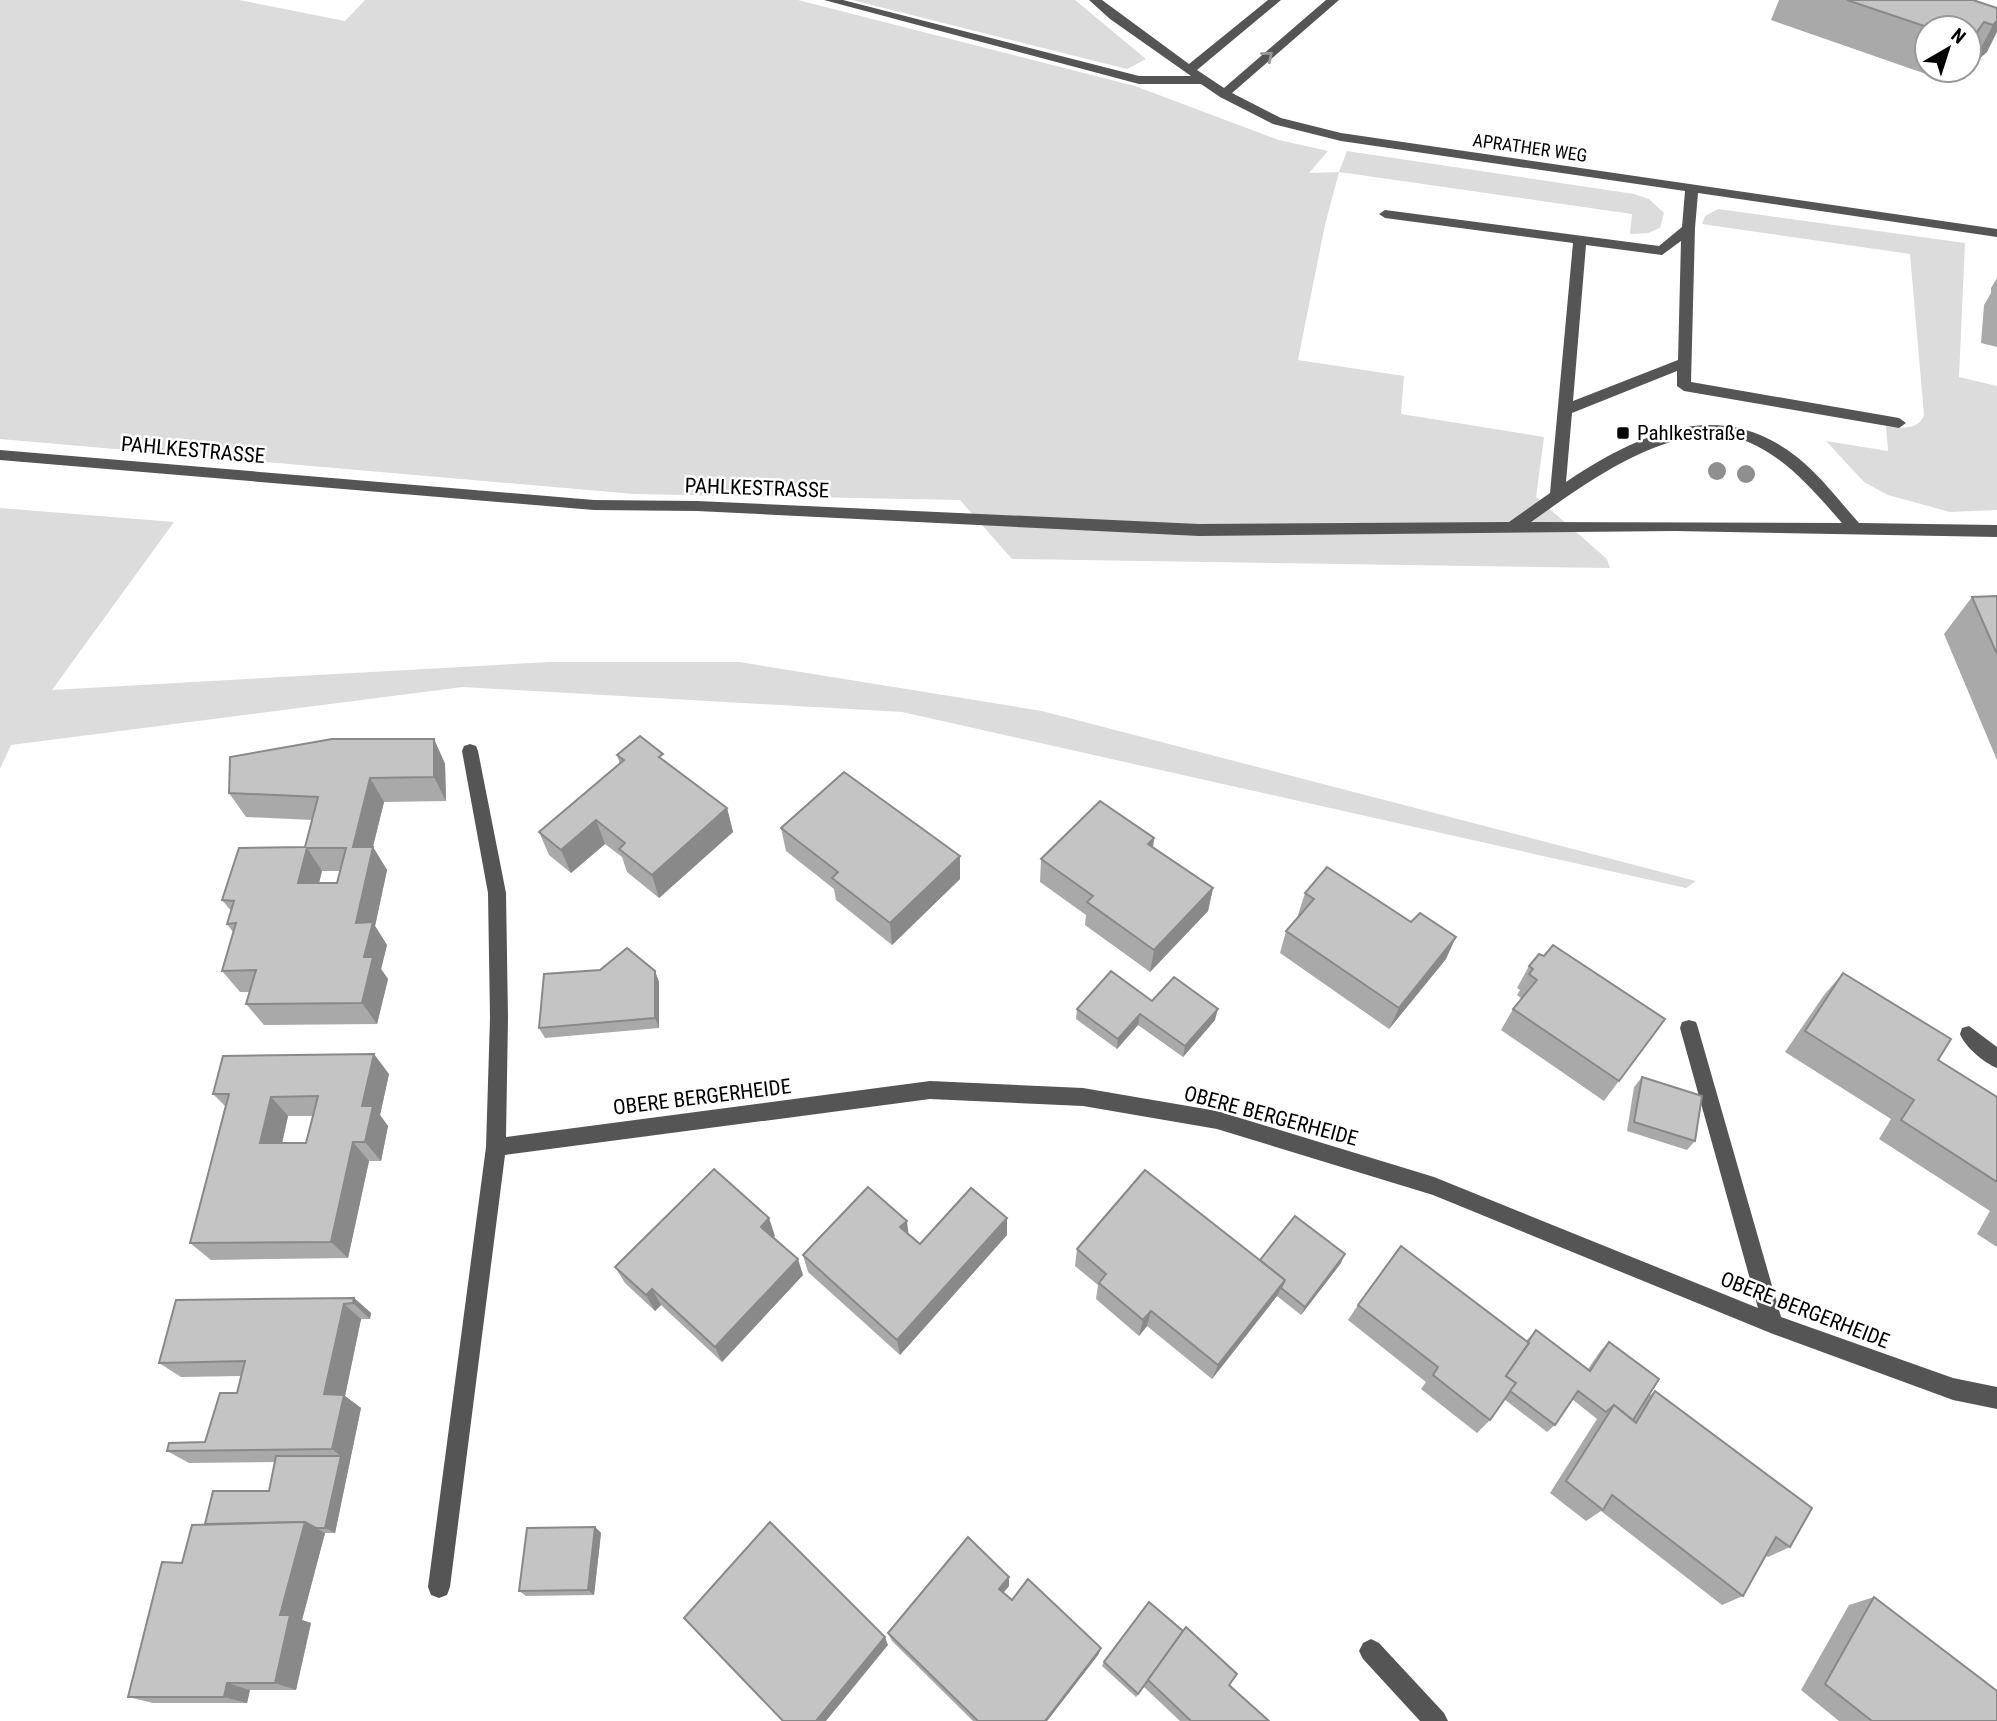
<svg xmlns="http://www.w3.org/2000/svg" width="1997" height="1721" font-family="'Roboto Condensed',sans-serif">
	<style>
		.green { fill: #dcdcdc }
		.lines { fill: none; stroke-linecap: round; stroke-linejoin: round }
		.minor { fill: #555; fill-rule: evenodd }
		.tree { fill: #8f8f8f }
		.wall { fill: #a9a9a9; fill-rule: evenodd }
		.shaded-wall { fill: #898989 }
		.building { fill: #c4c4c4; stroke: #898989; stroke-width: 2; fill-rule: evenodd }
		.oneway { stroke: #999 }
		.poi-dot { fill: #000; stroke: #fff; stroke-width: 2.5 }
		.labels { text-anchor: middle; stroke-width: 5; stroke-linejoin: round; paint-order: stroke }
		.far-street-label { font-size: 18px; fill: #000; stroke: #fff }
		.poi-label { font-size: 21px; fill: #000; stroke: #fff; text-anchor: start }
		.street-label { font-size: 21px; fill: #000; stroke: #fff }
	</style>
	<rect width="100%" height="100%" fill="#fff"/>
	<g class="green">
		<path d="M0 0H239L345 21 365 0H798L1135 86 1279 140 1328 151 1309 173 1339 172 1347 151 1634 194 1649 199 1664 213 1660 228 1648 233 1630 234 1632 214 1339 172 1325 225 1298 360 1404 376 1401 414 1544 437 1536 497 1607 559 1610 568 1012 559 960 500 634 494 0 439Z"/>
		<path d="M852 0H1075L1146 59 1127 69Z"/>
		<path d="M1718 209 1965 243 1959 377 1997 386V510L1950 512 1888 495 1864 482 1826 441 1888 451 1886 426C1900 428 1918 431 1924 415L1910 254 1702 224 1705 216Z"/>
		<path d="M0 508 174 522 52 690 549 662H739L1042 711 1696 881 1686 888 902 712 463 687 11 745 0 769Z"/>
	</g>
	<g class="lines">
		<g class="minor">
			<path d="M824 0H843L1139 76H1191L1110 19 1089 0H1102L1189 64 1268 0H1281L1197 70 1224 88 1326 0H1339L1232 93 1281 118 1341 133 1997 229V237L1698 193 1695 228 1691 382 1899 418 1906 423 1899 428 1684 391 1677 386V371L1572 413 1566 482C1638 434 1719 395 1797 457 1821 476 1839 501 1859 523L1997 525V537L1675 531 1199 536 697 511 594 510 0 460V450L594 500 697 501 1199 524 1509 522 1550 493 1573 243 1385 218 1379 214 1385 210 1659 246 1682 227 1685 191 1341 141 1273 124 1220 97 1201 84H1139ZM1681 241 1678 360 1573 401 1586 245 1662 255ZM1709 433C1768 436 1806 482 1842 523L1531 522C1586 483 1640 443 1709 433Z"/>
			<path d="M470 744 476 746 478 751 506 893 508 1018 506 1137 930 1081 1083 1088 1217 1111 1434 1177 1758 1308 1680 1028 1682 1022 1689 1020 1696 1022 1698 1028 1781 1317 1953 1378 1997 1387V1409L1953 1400 1773 1334 1433 1195 1217 1129 1083 1106 930 1099 505 1155 450 1587 447 1595 439 1598 431 1595 428 1587 486 1147 490 1018 488 893 462 751 464 746Z"/>
			<path d="M1969 1026 1997 1047V1068C1984 1063 1965 1047 1960 1034L1962 1028Z"/>
			<path d="M1371 1639 1379 1643 1444 1713 1448 1721H1420L1363 1659 1359 1651 1363 1643Z"/>
		</g>
	</g>
	<g class="tree">
		<circle cx="1717" cy="471" r="9"/>
		<circle cx="1746" cy="474" r="9"/>
	</g>
	<g class="wall">
		<path d="M1779 0H1973L1997 8 1987 52 1972 65 1969 64V28H1927V70H1957L1949 82 1771 20Z"/>
		<path d="M1997 278V347L1981 343 1984 305 1991 293V288Z"/>
		<path d="M1997 596V760L1944 634 1972 597Z"/>
		<path d="M434 739 445 764 446 801 384 802 373 847 387 870 375 926 387 945 381 969 388 979 377 1024 264 1025 246 1004 250 992H240L222 971 233 932 227 924 231 911 222 900 305 847 312 820 246 817 229 793ZM322 871H340L337 883H319Z"/>
		<path d="M617 755 666 762 727 808 733 832 659 898 627 872 622 857 605 844 571 873 549 855 539 832 620 764Z"/>
		<path d="M781 828 960 879 892 945 836 900 834 889 786 851Z"/>
		<path d="M1154 838 1153 847 1213 888 1208 911 1150 972 1085 925 1086 915 1040 882 1041 859Z"/>
		<path d="M1305 893 1446 959 1389 1029 1280 953 1286 931 1299 916 1298 915Z"/>
		<path d="M1529 966 1665 1019 1604 1101 1501 1030 1513 1009 1522 999 1517 995 1520 990 1517 988Z"/>
		<path d="M655 971 659 982V1028L545 1038 539 1028Z"/>
		<path d="M1843 973 1938 1060 1997 1097V1247L1977 1234 1990 1211 1879 1139 1891 1119 1785 1052 1824 995Z"/>
		<path d="M1152 1001 1215 1020 1183 1057 1138 1025 1117 1049 1076 1019 1077 1009Z"/>
		<path d="M389 1074 380 1115 388 1126 381 1161H369L348 1258 211 1260 190 1243 225 1106 213 1094ZM288 1116H313L306 1143H282Z"/>
		<path d="M1642 1077 1695 1141 1687 1150 1627 1131 1634 1087Z"/>
		<path d="M1007 1218V1235L900 1355 808 1272 803 1255 908 1234 920 1244Z"/>
		<path d="M775 1236 773 1237 803 1275 722 1362 661 1305 655 1311 625 1283 615 1267Z"/>
		<path d="M1077 1249 1260 1260 1341 1263 1301 1315 1277 1296 1212 1379 1147 1326 1139 1336 1096 1299 1098 1285 1075 1266Z"/>
		<path d="M354 1298 371 1313 370 1319H361L345 1396 361 1408 335 1533H325L302 1620 311 1623 296 1690H250L247 1703H153L128 1697 182 1563 205 1524 269 1491 275 1462 189 1463 167 1451 205 1442 237 1393 241 1376 181 1377 159 1363Z"/>
		<path d="M1358 1305 1526 1341 1536 1330 1588 1369 1601 1350 1609 1342 1648 1397 1655 1391 1790 1547 1768 1557 1766 1556 1743 1596 1722 1605 1601 1511 1586 1521 1550 1493 1597 1419 1572 1399 1555 1425 1547 1432 1504 1399 1490 1420 1477 1433 1421 1389 1426 1382 1348 1320Z"/>
		<path d="M595 1527 601 1533 594 1595 526 1596 519 1591Z"/>
		<path d="M1009 1577V1586L1003 1593 1012 1600 1101 1648 1098 1655 1047 1721H973L892 1641 888 1633Z"/>
		<path d="M1874 1597 1997 1721H1839L1801 1690 1849 1605Z"/>
		<path d="M1104 1662 1229 1685 1269 1721H1180L1144 1687 1136 1697 1102 1666Z"/>
	</g>
	<g class="shaded-wall">
		<path d="M1997 21V32L1987 52 1972 65 1993 25Z"/>
		<path d="M1984 22 1969 51V43Z"/>
		<path d="M434 739 445 764 446 801 434 777Z"/>
		<path d="M370 778 384 802 367 870 353 847Z"/>
		<path d="M727 808 733 832 659 898 652 875Z"/>
		<path d="M596 820 605 844 571 873 561 850Z"/>
		<path d="M1154 838 1151 861 1148 844Z"/>
		<path d="M373 847 387 870 375 926 387 945 381 969 388 979 377 1024 362 1003 364 957 356 923Z"/>
		<path d="M307 848 322 871 313 906 298 883Z"/>
		<path d="M960 856V879L892 945 890 923Z"/>
		<path d="M1213 888 1208 911 1150 972 1154 950Z"/>
		<path d="M1456 937 1446 959 1389 1029 1399 1008Z"/>
		<path d="M655 971 659 982V1028L655 1018Z"/>
		<path d="M1218 1009 1215 1020 1183 1057 1185 1046Z"/>
		<path d="M1140 1014 1138 1025 1117 1049 1118 1039Z"/>
		<path d="M374 1054 389 1074 380 1115 388 1126 381 1161 365 1142 362 1106Z"/>
		<path d="M271 1097 288 1116 278 1162 260 1143Z"/>
		<path d="M353 1142 369 1161 348 1258 331 1242Z"/>
		<path d="M769 1218 775 1236 767 1244 761 1227Z"/>
		<path d="M1007 1218V1235L900 1355 897 1340Z"/>
		<path d="M907 1221 909 1238 900 1227Z"/>
		<path d="M1345 1254 1341 1263 1301 1315 1305 1307Z"/>
		<path d="M798 1259 803 1275 722 1362 715 1347Z"/>
		<path d="M1285 1280 1277 1296 1212 1379 1218 1365Z"/>
		<path d="M652 1289 661 1305 655 1311 646 1295Z"/>
		<path d="M354 1298 371 1313 370 1319 353 1303Z"/>
		<path d="M344 1304 361 1319 345 1396 361 1408 335 1533 325 1528 341 1456 332 1449 324 1394Z"/>
		<path d="M1151 1311 1147 1326 1139 1336 1143 1320Z"/>
		<path d="M305 1522 325 1533 302 1620 311 1623 296 1690 275 1683 280 1615Z"/>
		<path d="M595 1527 601 1533 594 1595 588 1590Z"/>
		<path d="M1009 1577V1586L999 1598V1589Z"/>
		<path d="M885 1637 888 1645 826 1721H816Z"/>
		<path d="M1101 1648 1098 1655 1047 1721H1045Z"/>
		<path d="M227 1683 250 1690 247 1703 224 1697Z"/>
	</g>
	<g class="building">
		<path d="M1847 0H1973L1997 8V21L1993 25 1984 22 1970 42 1969 28H1930Z"/>
		<path d="M1997 596V654L1972 597Z"/>
		<path d="M640 736 663 754 659 757 727 808 652 875 619 849 625 843 596 820 561 850 539 832 624 760 617 755Z"/>
		<path d="M332 739H434V777L370 778 353 847H373L356 923 373 922 364 957H373L362 1003 246 1004 256 970 222 971 236 923 227 924 234 901 222 900 239 848 305 847 318 797 229 793 230 757ZM307 848H346L337 883H298Z"/>
		<path d="M844 772 960 856 890 923 832 878 838 872 781 828Z"/>
		<path d="M1100 801 1154 838 1148 844 1213 888 1154 950 1087 902 1093 896 1041 859Z"/>
		<path d="M1327 867 1411 922 1420 913 1456 937 1399 1008 1286 931 1314 899 1305 893Z"/>
		<path d="M1553 945 1665 1019 1619 1081 1513 1009 1537 980 1529 974 1533 969 1529 966 1539 954 1544 956Z"/>
		<path d="M627 948 655 971V1018L539 1028 544 974 600 970Z"/>
		<path d="M1111 971 1152 1001 1174 977 1218 1009 1185 1046 1140 1014 1118 1039 1077 1009Z"/>
		<path d="M1843 973 1951 1039 1938 1060 1997 1097V1182L1901 1120 1914 1100 1805 1031Z"/>
		<path d="M374 1054 362 1106H373L365 1142H353L331 1242 190 1243 229 1094H213L223 1056ZM318 1096 306 1143H260L271 1097Z"/>
		<path d="M1642 1077 1702 1096 1695 1141 1634 1122Z"/>
		<path d="M714 1169 769 1218 761 1227 798 1259 715 1347 652 1289 646 1295 615 1267Z"/>
		<path d="M1145 1170 1285 1280 1218 1365 1151 1311 1143 1320 1099 1283 1106 1274 1077 1249Z"/>
		<path d="M868 1187 907 1221 900 1227 920 1244 971 1188 1007 1218 897 1340 803 1255Z"/>
		<path d="M1295 1216 1345 1254 1305 1307 1281 1288 1285 1280 1260 1260Z"/>
		<path d="M1401 1246 1529 1343 1506 1376 1516 1383 1490 1420 1433 1375 1438 1367 1358 1305Z"/>
		<path d="M354 1298 353 1303 344 1304 324 1394 344 1395 332 1449 167 1451 169 1443 205 1442 220 1393H237L245 1361 159 1363 176 1300Z"/>
		<path d="M1536 1330 1590 1371 1609 1342 1659 1379 1633 1420 1614 1405 1606 1412 1578 1391 1555 1425 1510 1391 1516 1383 1506 1376 1529 1343 1528 1342Z"/>
		<path d="M1655 1391 1812 1508 1790 1547 1776 1537 1743 1596 1612 1495 1603 1510 1566 1481 1614 1405 1636 1423Z"/>
		<path d="M276 1456H341L325 1528H316L305 1522 205 1524 213 1491H269Z"/>
		<path d="M305 1522 280 1615H290L275 1683H227L224 1697H128L162 1562 182 1563 192 1525Z"/>
		<path d="M770 1522 885 1637 816 1721H783L684 1618Z"/>
		<path d="M595 1527 588 1590 519 1591 527 1528Z"/>
		<path d="M968 1537 1009 1577 999 1589 1012 1600 1028 1579 1101 1648 1045 1721H978L888 1633Z"/>
		<path d="M1874 1597 1997 1691V1721H1872L1825 1684Z"/>
		<path d="M1149 1602 1183 1631 1138 1694 1104 1662Z"/>
		<path d="M1186 1627 1237 1674 1229 1685 1269 1721H1191L1148 1680Z"/>
	</g>
	<defs><path id="oneway-chevron" d="M-2-3.5L2.5 0L-2 3.5" fill="none" stroke-width="1.6" stroke-linecap="round" stroke-linejoin="round" transform="scale(1.75)"/></defs>
	<use class="oneway" href="#oneway-chevron" transform="translate(1268 56) rotate(-40)"/>
	<rect class="poi-dot" x="1616" y="426" width="14" height="14" rx="3.5"/>
	<g class="labels">
		<g class="far-street-label">
			<text transform="translate(1530 148) rotate(8)" y="6">APRATHER WEG</text>
		</g>
		<g class="poi-label">
			<text x="1637" y="440">Pahlkestraße</text>
		</g>
		<g class="street-label">
			<text transform="translate(193 450) rotate(5)" y="7">PAHLKESTRASSE</text>
			<text transform="translate(757 488) rotate(2)" y="7">PAHLKESTRASSE</text>
			<text transform="translate(702 1097) rotate(-7)" y="7">OBERE BERGERHEIDE</text>
			<text transform="translate(1271 1116) rotate(15)" y="7">OBERE BERGERHEIDE</text>
			<text transform="translate(1805 1310) rotate(21)" y="7">OBERE BERGERHEIDE</text>
		</g>
	</g>
	<g transform="translate(1948 49) rotate(39)"><circle r="33" fill="#ffffff" stroke="#999999" stroke-width="2"/>
	<path d="M0-5L12 26L0 18L-12 26Z" fill="#000000"/>
	<text y="-10" font-size="19" font-weight="bold" text-anchor="middle" fill="#000000">N</text>
	</g>
</svg>
